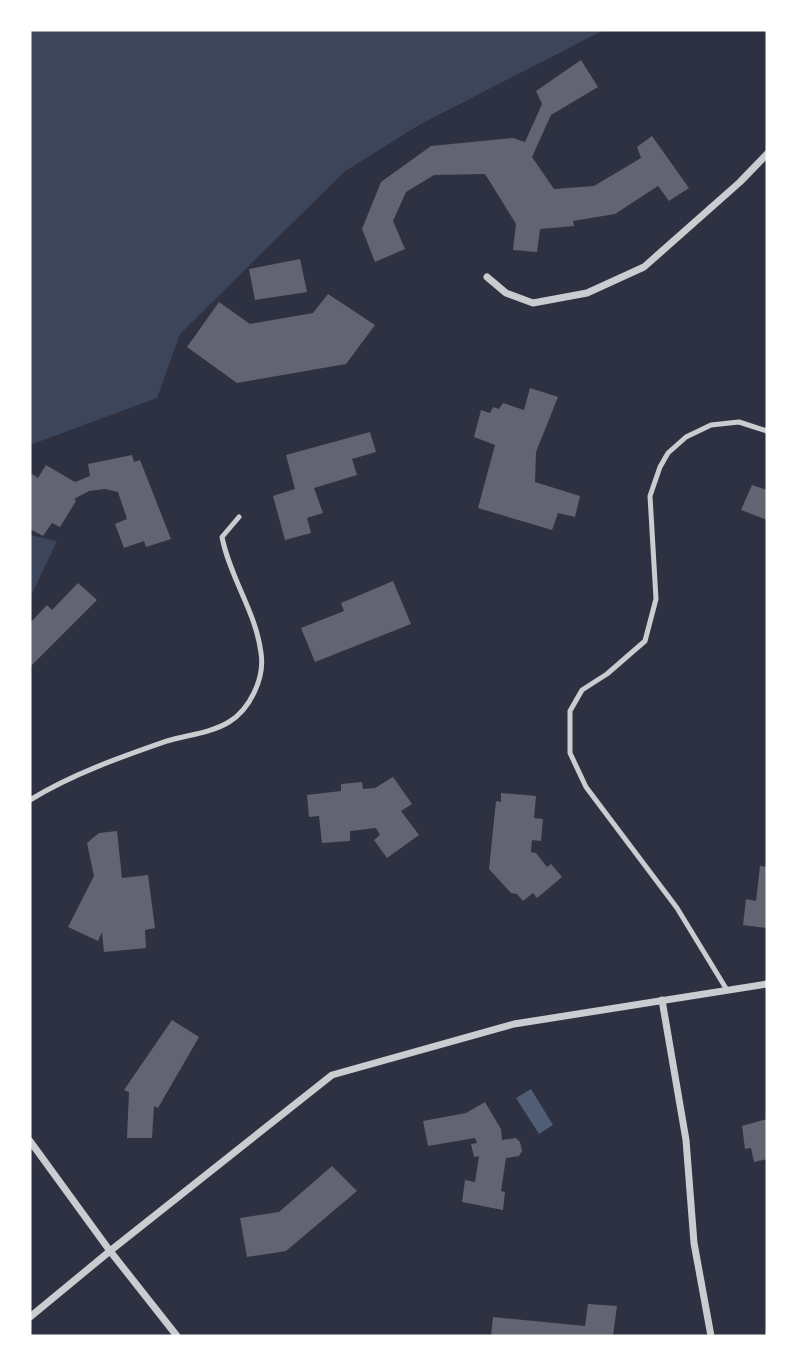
<svg xmlns="http://www.w3.org/2000/svg" width="797" height="1366" font-family="Figtree,sans-serif">
	<style>
		.green { fill: #3c4559 }
		.water { fill: #4f5d75 }
		.building { fill: #626471 }
		.lines { fill: none; stroke-linecap: round; stroke-linejoin: round }
		.service { stroke: #caccd0; stroke-width: 5 }
		.minor { stroke: #caccd0; stroke-width: 7 }
	</style>
	<rect width="100%" height="100%" fill="#2d3142"/>
	<g class="green">
		<path d="M30 30H604L419 125 344 172 180 334 157 398 30 445Z"/>
		<path d="M30 535 57 541 30 598Z"/>
	</g>
	<path class="water" d="M531 1089 553 1125 539 1134 516 1098Z"/>
	<g class="building">
		<path d="M581 60 598 87 551 115 532 157 554 189 594 186 641 158 637 147 652 136 689 188 669 201 658 186 615 214 573 221 574 226 540 229 537 252 513 250 516 224 485 174 434 175 406 192 393 221 405 249 375 262 362 229 381 182 431 146 513 138 525 142 542 104 536 91Z"/>
		<path d="M300 259 307 292 255 300 249 269Z"/>
		<path d="M328 294 375 325 346 364 237 383 187 347 219 302 250 324 313 313Z"/>
		<path d="M530 388 558 397 536 452 535 482 580 496 575 517 558 513 552 530 478 508 495 445 474 437 481 410 490 413 493 407 499 409 503 403 524 410Z"/>
		<path d="M370 432 376 452 352 459 357 475 314 488 323 513 307 518 311 533 285 540 273 496 295 489 286 455Z"/>
		<path d="M132 455 134 462 140 460 171 539 146 547 144 541 124 548 115 524 127 519 118 492 105 489 89 491 74 499 76 501 60 527 52 523 43 536 30 529V477L32 474 38 478 46 465 75 482 90 476 88 464Z"/>
		<path d="M752 485 767 490V520L741 510Z"/>
		<path d="M393 581 411 624 315 662 301 628 344 611 341 603Z"/>
		<path d="M78 583 97 600 30 667V623L47 605 52 610Z"/>
		<path d="M393 777 412 804 401 811 419 835 387 858 374 840 380 835 376 828 350 831V841L322 843 319 816 309 817 307 795 341 791V784L362 782 363 789 375 788Z"/>
		<path d="M501 793 536 796 534 818 543 819 541 841 532 840 531 852 536 853 547 867 551 864 562 877 537 898 533 893 523 901 517 894 511 893 489 869 496 801 501 802Z"/>
		<path d="M117 831 122 878 148 875 155 928 145 930 146 948 104 952 102 932 98 941 68 927 94 876 87 843 99 833Z"/>
		<path d="M760 866 767 867V928L743 925 746 899 756 901Z"/>
		<path d="M172 1020 199 1037 158 1108 154 1106 152 1138H127L129 1092 124 1090Z"/>
		<path d="M485 1102 501 1129 502 1140 516 1138 520 1142 522 1151 519 1156 506 1158 501 1191 505 1192 503 1210 462 1202 465 1180 475 1182 479 1156 474 1157 471 1144 477 1143 475 1138 428 1146 423 1121 466 1113Z"/>
		<path d="M767 1119V1159L754 1162 751 1148 745 1149 742 1126Z"/>
		<path d="M332 1166 357 1191 286 1251 247 1257 240 1218 279 1212Z"/>
		<path d="M588 1304 617 1306 613 1336H491L493 1317 585 1326Z"/>
	</g>
	<g class="lines">
		<g class="service">
			<path d="M30 800C72 774 121 757 167 741 187 735 211 733 229 722 250 709 265 678 261 653 256 612 230 578 222 537L239 517"/>
			<path d="M727 990 677 908 586 787 570 753V711L582 690 607 674 645 641 656 599 650 496 660 467 668 453 686 437 711 425 739 422 767 431"/>
		</g>
		<g class="minor">
			<path d="M487 277 506 293 533 303 587 293 644 267 740 182 767 154"/>
			<path d="M662 1000 686 1140 694 1243 711 1336"/>
			<path d="M30 1141 110 1251 177 1336"/>
			<path d="M30 1317 110 1251 332 1075 514 1024 767 984"/>
		</g>
	</g>
	<rect width="797" height="1366" fill="none" stroke="#ffffff" stroke-width="63"/>
</svg>
